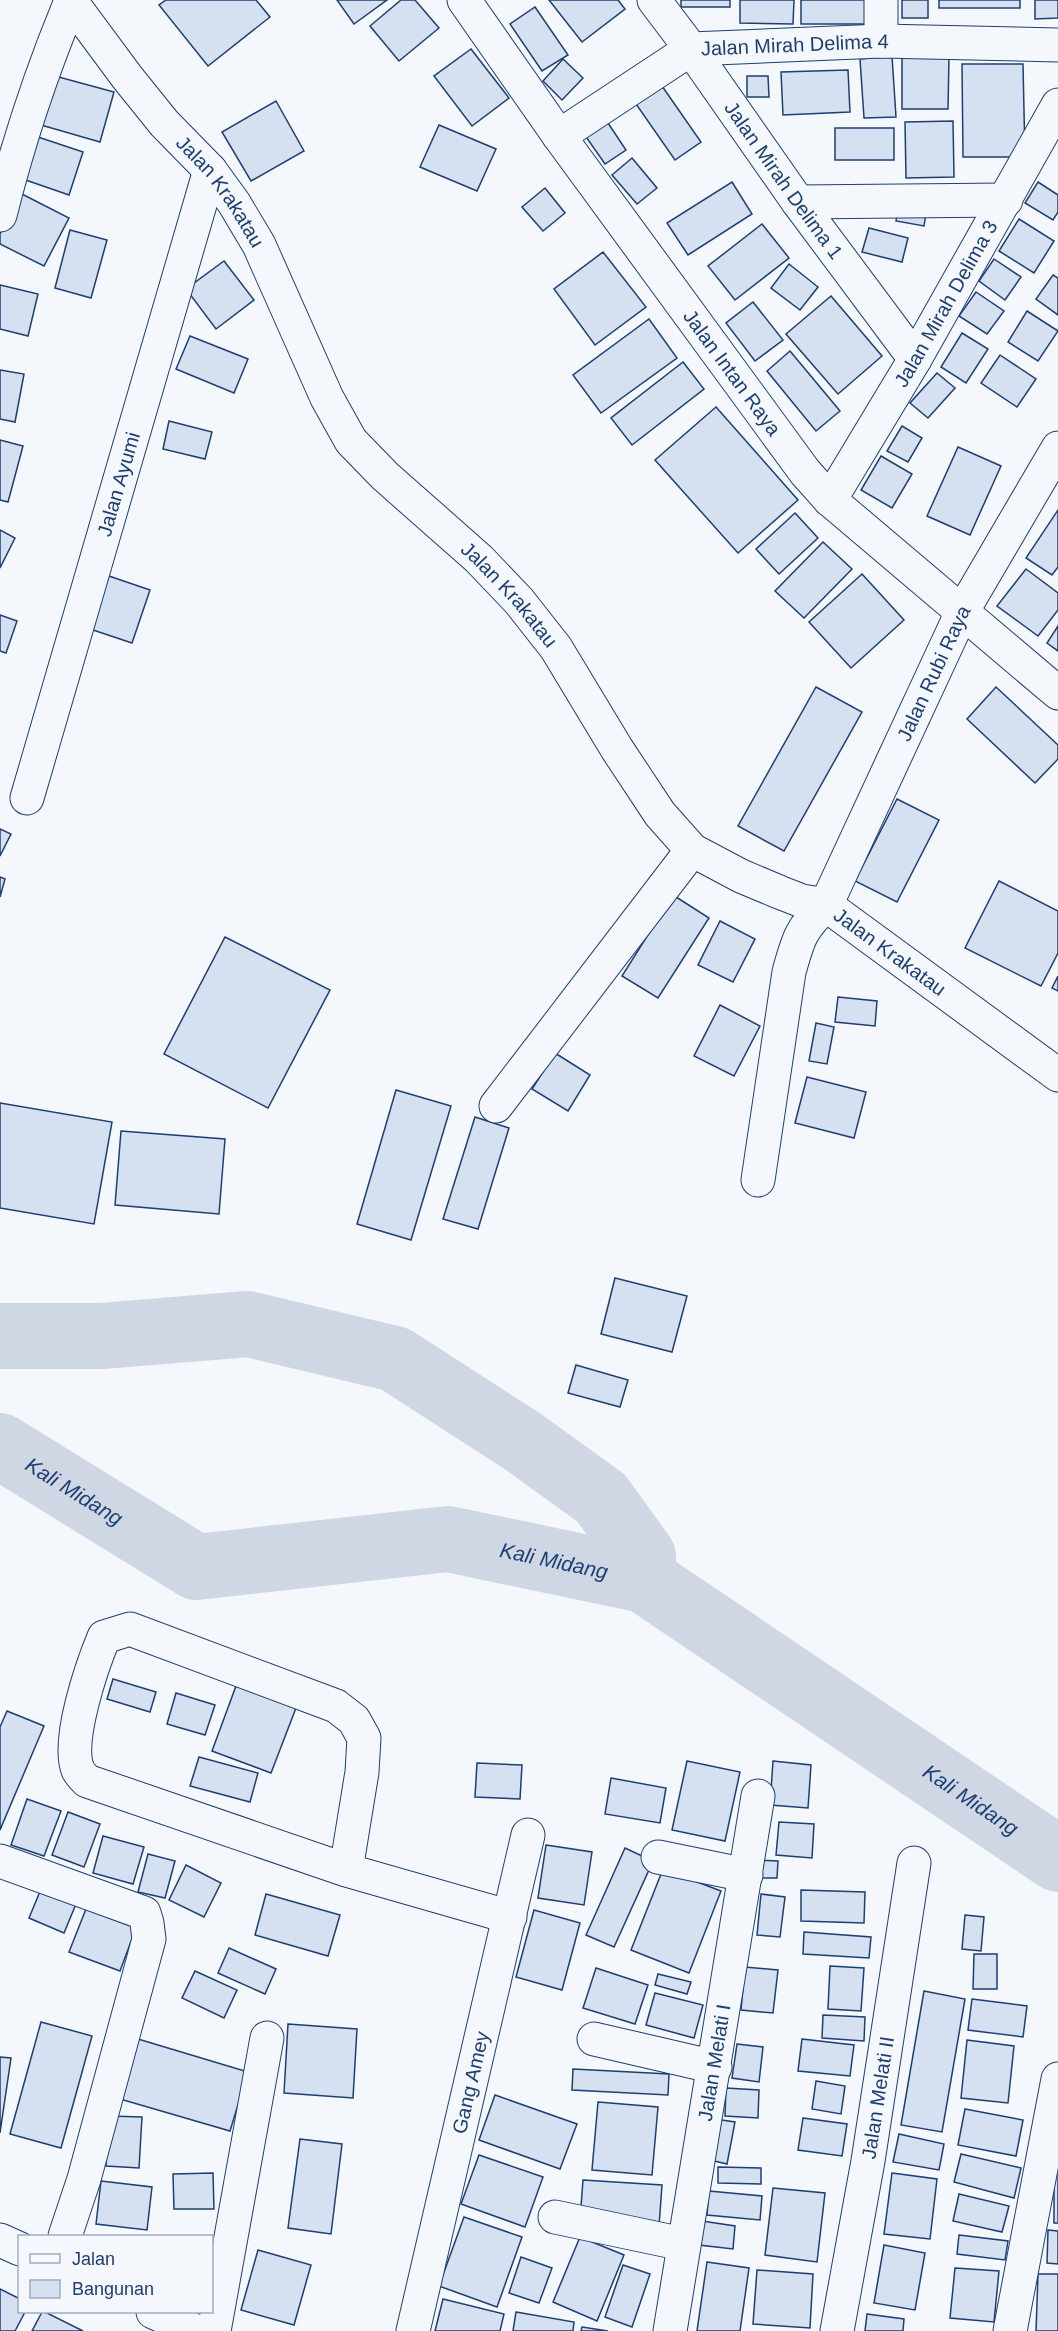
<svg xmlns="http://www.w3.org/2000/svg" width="1058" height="2331" font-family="Arial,sans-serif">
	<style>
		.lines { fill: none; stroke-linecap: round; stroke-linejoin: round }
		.river { stroke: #cfd7e4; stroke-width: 66 }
		.building { fill: #d5e0f0; stroke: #1d3f73; stroke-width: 1.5 }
		.minor-casing { stroke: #1d3f73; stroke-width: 35 }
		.tertiary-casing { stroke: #1d3f73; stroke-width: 35 }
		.minor { stroke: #f4f7fb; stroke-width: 33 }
		.tertiary { stroke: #f4f7fb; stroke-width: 33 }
		.labels { text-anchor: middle; stroke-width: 4.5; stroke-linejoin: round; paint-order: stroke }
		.street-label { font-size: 20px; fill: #1d3f73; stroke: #f4f7fb }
		.water-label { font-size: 21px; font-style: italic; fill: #1d3f73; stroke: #f4f7fb }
	</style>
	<rect width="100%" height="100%" fill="#f4f7fb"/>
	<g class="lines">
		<g class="river">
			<path d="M0 1336H102L248 1324 395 1359 522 1441 601 1498 643 1556 644 1580"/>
			<path id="s1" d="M0 1446 196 1567 448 1539 644 1580 1058 1859"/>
		</g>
	</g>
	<g class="building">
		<path d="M166 0H256L270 17 208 66 159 5Z"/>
		<path d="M337 0H387L354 24Z"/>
		<path d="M401 0H415L439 28 399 61 370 26Z"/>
		<path d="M549 0H618L625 9 582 42Z"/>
		<rect x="681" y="0" width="49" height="7"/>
		<path d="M740 0H794L793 24 740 23Z"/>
		<rect x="801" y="0" width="64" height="24"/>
		<rect x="902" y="0" width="26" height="18"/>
		<rect x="939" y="0" width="81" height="8"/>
		<path d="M1035 0H1058V18L1035 19Z"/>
		<path d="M535 7 568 55 542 71 510 24Z"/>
		<path d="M471 49 509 98 472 126 434 76Z"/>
		<path d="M892 56 896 117 864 118 860 59Z"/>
		<path d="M902 56H949L948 109H902Z"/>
		<path d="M563 59 583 78 562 100 543 81Z"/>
		<path d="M962 64H1023L1025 157H963Z"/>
		<path d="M848 70 850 112 783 115 781 72Z"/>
		<path d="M55 76 114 92 100 142 41 125Z"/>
		<path d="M747 76H768L769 97H747Z"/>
		<path d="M662 86 701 142 675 160 636 104Z"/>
		<path d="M276 101 304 151 251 181 222 132Z"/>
		<path d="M606 120 626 150 605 164 584 134Z"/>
		<path d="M953 121 954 177 906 178 905 122Z"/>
		<path d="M439 125 496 149 477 191 420 167Z"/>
		<rect x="835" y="128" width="59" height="32"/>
		<path d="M32 135 83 152 69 195 17 177Z"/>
		<path d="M632 158 657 188 637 204 612 175Z"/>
		<path d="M732 182 752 214 688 255 667 223Z"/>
		<path d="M1038 182 1058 195V212L1053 220 1025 203Z"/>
		<path d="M545 188 565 213 543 231 522 207Z"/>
		<path d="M20 193 69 218 44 266 0 244V234Z"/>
		<path d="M898 209 926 213 924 226 896 221Z"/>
		<path d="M1019 219 1054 241 1034 273 999 251Z"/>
		<path d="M762 224 789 258 735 300 708 266Z"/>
		<path d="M869 228 908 238 902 262 862 252Z"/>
		<path d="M70 230 107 240 91 298 55 288Z"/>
		<path d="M603 252 646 307 595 345 554 289Z"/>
		<path d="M994 259 1021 277 1005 300 979 281Z"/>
		<path d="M224 261 254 300 216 329 186 289Z"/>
		<path d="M789 264 818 287 800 310 771 288Z"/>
		<path d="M1053 275 1058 278V315L1036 299Z"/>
		<path d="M0 285 38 294 28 336 0 329Z"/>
		<path d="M976 292 1004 311 987 334 959 316Z"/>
		<path d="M831 296 882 356 838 394 786 334Z"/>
		<path d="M753 302 783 340 755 361 726 323Z"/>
		<path d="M1027 311 1058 331 1038 361 1008 342Z"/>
		<path d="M649 319 677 358 601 413 573 375Z"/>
		<path d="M962 333 988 349 966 383 941 367Z"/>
		<path d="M190 336 248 359 234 393 176 369Z"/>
		<path d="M790 351 840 411 816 431 767 371Z"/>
		<path d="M1000 355 1036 379 1017 407 981 383Z"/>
		<path d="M683 362 704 389 632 445 611 418Z"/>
		<path d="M0 370 24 374 15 422 0 419Z"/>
		<path d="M937 373 955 388 928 418 910 403Z"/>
		<path d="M716 407 798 500 738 553 655 460Z"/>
		<path d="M169 421 212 432 205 459 163 449Z"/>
		<path d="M902 426 922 438 908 462 887 451Z"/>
		<path d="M0 440 23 446 8 502 0 500Z"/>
		<path d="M958 447 1001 466 970 535 927 516Z"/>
		<path d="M881 456 912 474 892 508 861 490Z"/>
		<path d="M1058 510V567L1052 575 1026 558Z"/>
		<path d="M795 513 818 538 779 574 756 549Z"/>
		<path d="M0 530 15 538 0 568Z"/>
		<path d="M823 542 852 569 804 618 775 591Z"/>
		<path d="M1026 569 1058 593V610L1038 636 997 606Z"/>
		<path d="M862 574 904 620 851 668 809 622Z"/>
		<path d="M109 576 150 590 132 643 90 629Z"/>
		<path d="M0 615 17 621 6 653 0 651Z"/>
		<path d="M1058 626V651L1047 643Z"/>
		<path d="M816 687 862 712 784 851 738 826Z"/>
		<path d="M996 687 1058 745V759L1035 783 967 719Z"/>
		<path d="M897 799 939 820 897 902 855 881Z"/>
		<path d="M0 829 11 834 0 856Z"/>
		<path d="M0 877 5 879 0 897Z"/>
		<path d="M999 881 1058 911V953L1041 986 965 948Z"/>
		<path d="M673 895 709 918 658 998 622 976Z"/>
		<path d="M720 921 755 939 733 982 698 965Z"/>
		<path d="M225 937 330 990 268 1108 164 1054Z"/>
		<path d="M1058 976V991L1052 988Z"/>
		<path d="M838 997 877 1001 875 1026 835 1022Z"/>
		<path d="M720 1005 760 1026 734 1076 694 1056Z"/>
		<path d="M816 1023 834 1027 827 1064 809 1061Z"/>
		<path d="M555 1053 590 1075 568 1111 532 1089Z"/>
		<path d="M807 1077 866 1092 854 1138 795 1123Z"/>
		<path d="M396 1090 451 1106 411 1240 357 1224Z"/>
		<path d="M0 1103 112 1122 94 1224 0 1208Z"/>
		<path d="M475 1117 509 1128 478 1229 443 1219Z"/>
		<path d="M121 1131 225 1139 219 1214 115 1205Z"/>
		<path d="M615 1278 687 1296 672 1352 601 1334Z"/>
		<path d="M576 1365 628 1380 620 1407 568 1393Z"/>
		<path d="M113 1679 156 1692 150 1712 107 1699Z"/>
		<path d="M236 1686 296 1708 271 1773 212 1751Z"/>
		<path d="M176 1693 215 1705 205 1735 167 1724Z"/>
		<path d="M7 1711 44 1726 0 1830V1727Z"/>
		<path d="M199 1757 258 1773 250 1802 190 1786Z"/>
		<path d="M687 1761 740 1772 725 1841 672 1830Z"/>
		<path d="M773 1761 811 1765 808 1808 770 1805Z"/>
		<path d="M477 1763 522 1765 520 1799 475 1797Z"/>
		<path d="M611 1778 666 1788 660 1823 605 1814Z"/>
		<path d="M27 1799 61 1811 44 1856 11 1845Z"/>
		<path d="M68 1812 100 1824 84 1867 52 1855Z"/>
		<path d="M779 1822 814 1824 812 1858 776 1855Z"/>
		<path d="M103 1836 144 1847 133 1884 93 1873Z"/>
		<path d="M546 1845 592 1852 584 1905 538 1898Z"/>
		<path d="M625 1848 653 1861 614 1947 586 1935Z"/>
		<path d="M148 1854 175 1861 165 1898 138 1892Z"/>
		<path d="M754 1860 778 1861 777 1878H753Z"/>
		<path d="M186 1865 221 1883 204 1917 169 1900Z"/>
		<path d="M663 1869 721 1891 689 1973 631 1950Z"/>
		<path d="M41 1889 76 1904 64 1933 29 1918Z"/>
		<path d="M801 1890 865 1892 864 1923 801 1921Z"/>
		<path d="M266 1894 340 1915 328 1956 255 1935Z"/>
		<path d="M761 1894 785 1897 780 1937 757 1935Z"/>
		<path d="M86 1909 136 1928 120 1971 69 1952Z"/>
		<path d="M534 1910 580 1923 562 1990 516 1977Z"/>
		<path d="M965 1915 984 1917 981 1951 962 1949Z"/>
		<path d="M804 1932 871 1937 869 1958 803 1954Z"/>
		<path d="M229 1948 276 1969 265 1994 218 1973Z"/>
		<path d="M974 1954H997V1989H973Z"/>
		<path d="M830 1966 864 1968 861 2011 828 2009Z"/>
		<path d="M745 1967 778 1970 773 2013 741 2010Z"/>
		<path d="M596 1968 648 1985 635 2024 583 2008Z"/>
		<path d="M195 1971 237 1990 224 2018 182 1998Z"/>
		<path d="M658 1974 691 1982 687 1994 655 1985Z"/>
		<path d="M924 1991 965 1999 942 2132 901 2125Z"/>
		<path d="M655 1993 703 2005 694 2038 646 2025Z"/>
		<path d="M972 1999 1027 2006 1023 2037 968 2030Z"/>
		<path d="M823 2015 865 2017 864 2041 822 2038Z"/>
		<path d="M41 2022 92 2036 61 2148 10 2134Z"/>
		<path d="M288 2024 357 2029 353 2098 284 2093Z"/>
		<path d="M138 2039 248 2072 230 2131 120 2099Z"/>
		<path d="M802 2039 854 2045 850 2076 798 2071Z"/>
		<path d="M967 2040 1014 2046 1008 2103 961 2098Z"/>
		<path d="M737 2044 763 2047 759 2082 732 2078Z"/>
		<path d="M0 2057 11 2058 0 2133Z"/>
		<path d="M573 2069 669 2074 668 2095 572 2090Z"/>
		<path d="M816 2081 845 2086 841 2114 812 2109Z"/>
		<path d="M726 2088 759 2090 758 2118 725 2116Z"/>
		<path d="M495 2095 577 2124 560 2169 479 2140Z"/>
		<path d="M598 2102 658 2107 652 2175 592 2170Z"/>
		<path d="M965 2109 1023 2120 1016 2156 958 2145Z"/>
		<path d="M109 2116 142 2117 139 2168 106 2166Z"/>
		<path d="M803 2118 847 2124 842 2156 798 2150Z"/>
		<path d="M715 2119 735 2122 727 2164 706 2159Z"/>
		<path d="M899 2134 944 2144 939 2170 893 2162Z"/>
		<path d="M300 2139 342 2144 331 2234 288 2228Z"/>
		<path d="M961 2154 1021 2168 1014 2198 954 2182Z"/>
		<path d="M479 2155 543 2177 525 2227 461 2204Z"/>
		<rect x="1054" y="2155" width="4" height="68"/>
		<path d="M718 2167 761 2168V2184L718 2183Z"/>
		<path d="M213 2173 214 2209H174L173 2174Z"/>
		<path d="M892 2173 937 2179 930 2239 884 2234Z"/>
		<path d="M583 2180 662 2185 659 2226 580 2220Z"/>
		<path d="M101 2181 152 2187 147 2230 96 2224Z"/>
		<path d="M773 2188 825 2193 817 2262 765 2255Z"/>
		<path d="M709 2191 762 2196 760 2220 707 2215Z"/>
		<path d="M959 2194 1009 2206 1002 2232 953 2221Z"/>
		<path d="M464 2217 522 2237 497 2307 439 2286Z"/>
		<path d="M702 2221 735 2226 733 2249 699 2245Z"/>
		<path d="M1048 2230 1058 2231V2264L1047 2263Z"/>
		<path d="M959 2235 1008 2241 1005 2260 957 2254Z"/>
		<path d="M580 2237 624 2255 597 2321 553 2302Z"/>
		<path d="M884 2245 925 2253 915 2310 874 2303Z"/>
		<path d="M258 2250 311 2265 294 2325 241 2310Z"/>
		<path d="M521 2257 552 2268 539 2303 509 2293Z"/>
		<path d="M707 2262 749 2268 740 2331H697Z"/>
		<path d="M623 2265 650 2274 632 2327 605 2317Z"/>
		<path d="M955 2268 999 2271 994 2322 950 2318Z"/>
		<path d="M757 2270 813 2274 810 2328 753 2324Z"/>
		<path d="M1038 2274H1058V2331H1036Z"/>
		<path d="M0 2289 20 2299V2312H25L15 2331H0Z"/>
		<path d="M443 2299 504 2314 500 2331H435Z"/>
		<path d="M42 2312H45L83 2331H32Z"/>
		<path d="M516 2312 574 2322 573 2331H513Z"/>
		<path d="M867 2314 904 2319 903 2331H865Z"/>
		<path d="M582 2327 608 2331H581Z"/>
	</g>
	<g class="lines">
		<g class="minor-casing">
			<g id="minor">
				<path id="s2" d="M464 0 559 136 805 472 830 500 1058 693"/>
				<path id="s3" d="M654 0 691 49 798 202 915 359"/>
				<path d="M881 41V0"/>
				<path id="s4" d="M559 136 691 49 881 41 1058 45"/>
				<path d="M798 202 1006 200"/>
				<path d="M0 215C19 139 41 73 71 1"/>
				<path id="s5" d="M830 500 915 359 1058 105"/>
				<path id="s6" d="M27 798 210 170"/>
				<path d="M496 1106 692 850"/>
				<path id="s7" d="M758 1180 789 972C798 939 801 928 826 905L962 612 1058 448"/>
				<path d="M658 1857 746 1875"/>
				<path d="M0 1861 144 1913 147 1923 149 1939 84 2179 65 2236"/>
				<path d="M346 1870 362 1772 364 1738 354 1720 336 1706 130 1629 104 1637C92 1666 66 1741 78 1770 80 1774 84 1778 87 1781L346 1870 510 1917"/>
				<path d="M594 2039 715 2067"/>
				<path d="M555 2217 683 2244"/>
				<path d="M0 2240 20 2249"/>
				<path d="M153 2312 196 2331"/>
				<path d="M214 2331 267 2038"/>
				<path id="s8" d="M413 2331 528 1835"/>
				<path id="s9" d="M670 2331 758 1796"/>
				<path id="s10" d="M837 2331 868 2161 914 1863"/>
				<path d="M1010 2331 1058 2079"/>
			</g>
		</g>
		<g class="tertiary-casing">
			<g id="tertiary">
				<path id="s11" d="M70 0 127 77 164 123 210 170 234 203 259 245 327 398 351 441 385 476 479 559 519 601 556 648 617 749 660 814 692 850 741 876 779 892 802 901 826 905 1058 1075"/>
			</g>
		</g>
		<use href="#minor" class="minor"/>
		<use href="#tertiary" class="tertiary"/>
	</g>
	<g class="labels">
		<g class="street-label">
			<text dy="7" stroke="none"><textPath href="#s4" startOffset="262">Jalan Mirah Delima 4</textPath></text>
			<text dy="7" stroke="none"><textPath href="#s3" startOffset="222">Jalan Mirah Delima 1</textPath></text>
			<text dy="7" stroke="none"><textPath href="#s11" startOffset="244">Jalan Krakatau</textPath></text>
			<text dy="7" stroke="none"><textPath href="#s5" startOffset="228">Jalan Mirah Delima 3</textPath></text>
			<text dy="7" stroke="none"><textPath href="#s2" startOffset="459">Jalan Intan Raya</textPath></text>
			<text dy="7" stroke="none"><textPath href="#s6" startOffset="327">Jalan Ayumi</textPath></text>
			<text dy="7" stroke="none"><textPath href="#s11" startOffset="748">Jalan Krakatau</textPath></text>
			<text dy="7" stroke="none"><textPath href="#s7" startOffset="544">Jalan Rubi Raya</textPath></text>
			<text dy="7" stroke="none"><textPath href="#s11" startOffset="1288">Jalan Krakatau</textPath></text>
			<text dy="7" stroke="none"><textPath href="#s9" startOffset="272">Jalan Melati I</textPath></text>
			<text dy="7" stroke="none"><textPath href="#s8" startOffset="255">Gang Amey</textPath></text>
			<text dy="7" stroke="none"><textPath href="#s10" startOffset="237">Jalan Melati II</textPath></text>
		</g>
		<g class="water-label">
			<text dy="7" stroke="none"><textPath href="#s1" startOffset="87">Kali Midang</textPath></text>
			<text dy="7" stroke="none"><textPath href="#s1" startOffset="592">Kali Midang</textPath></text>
			<text dy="7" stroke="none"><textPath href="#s1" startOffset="1078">Kali Midang</textPath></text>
		</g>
	</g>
	<rect x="18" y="2235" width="195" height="78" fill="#f4f7fb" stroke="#9eadc5" stroke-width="1.5"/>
	<rect x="30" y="2254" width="30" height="9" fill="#f4f7fb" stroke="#9eadc5" stroke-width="1.5"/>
	<text x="72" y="2265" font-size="18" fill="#1d3f73">Jalan</text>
	<rect x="30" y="2280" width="30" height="18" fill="#d5e0f0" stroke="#9eadc5" stroke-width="1.5"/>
	<text x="72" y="2295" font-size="18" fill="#1d3f73">Bangunan</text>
</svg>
